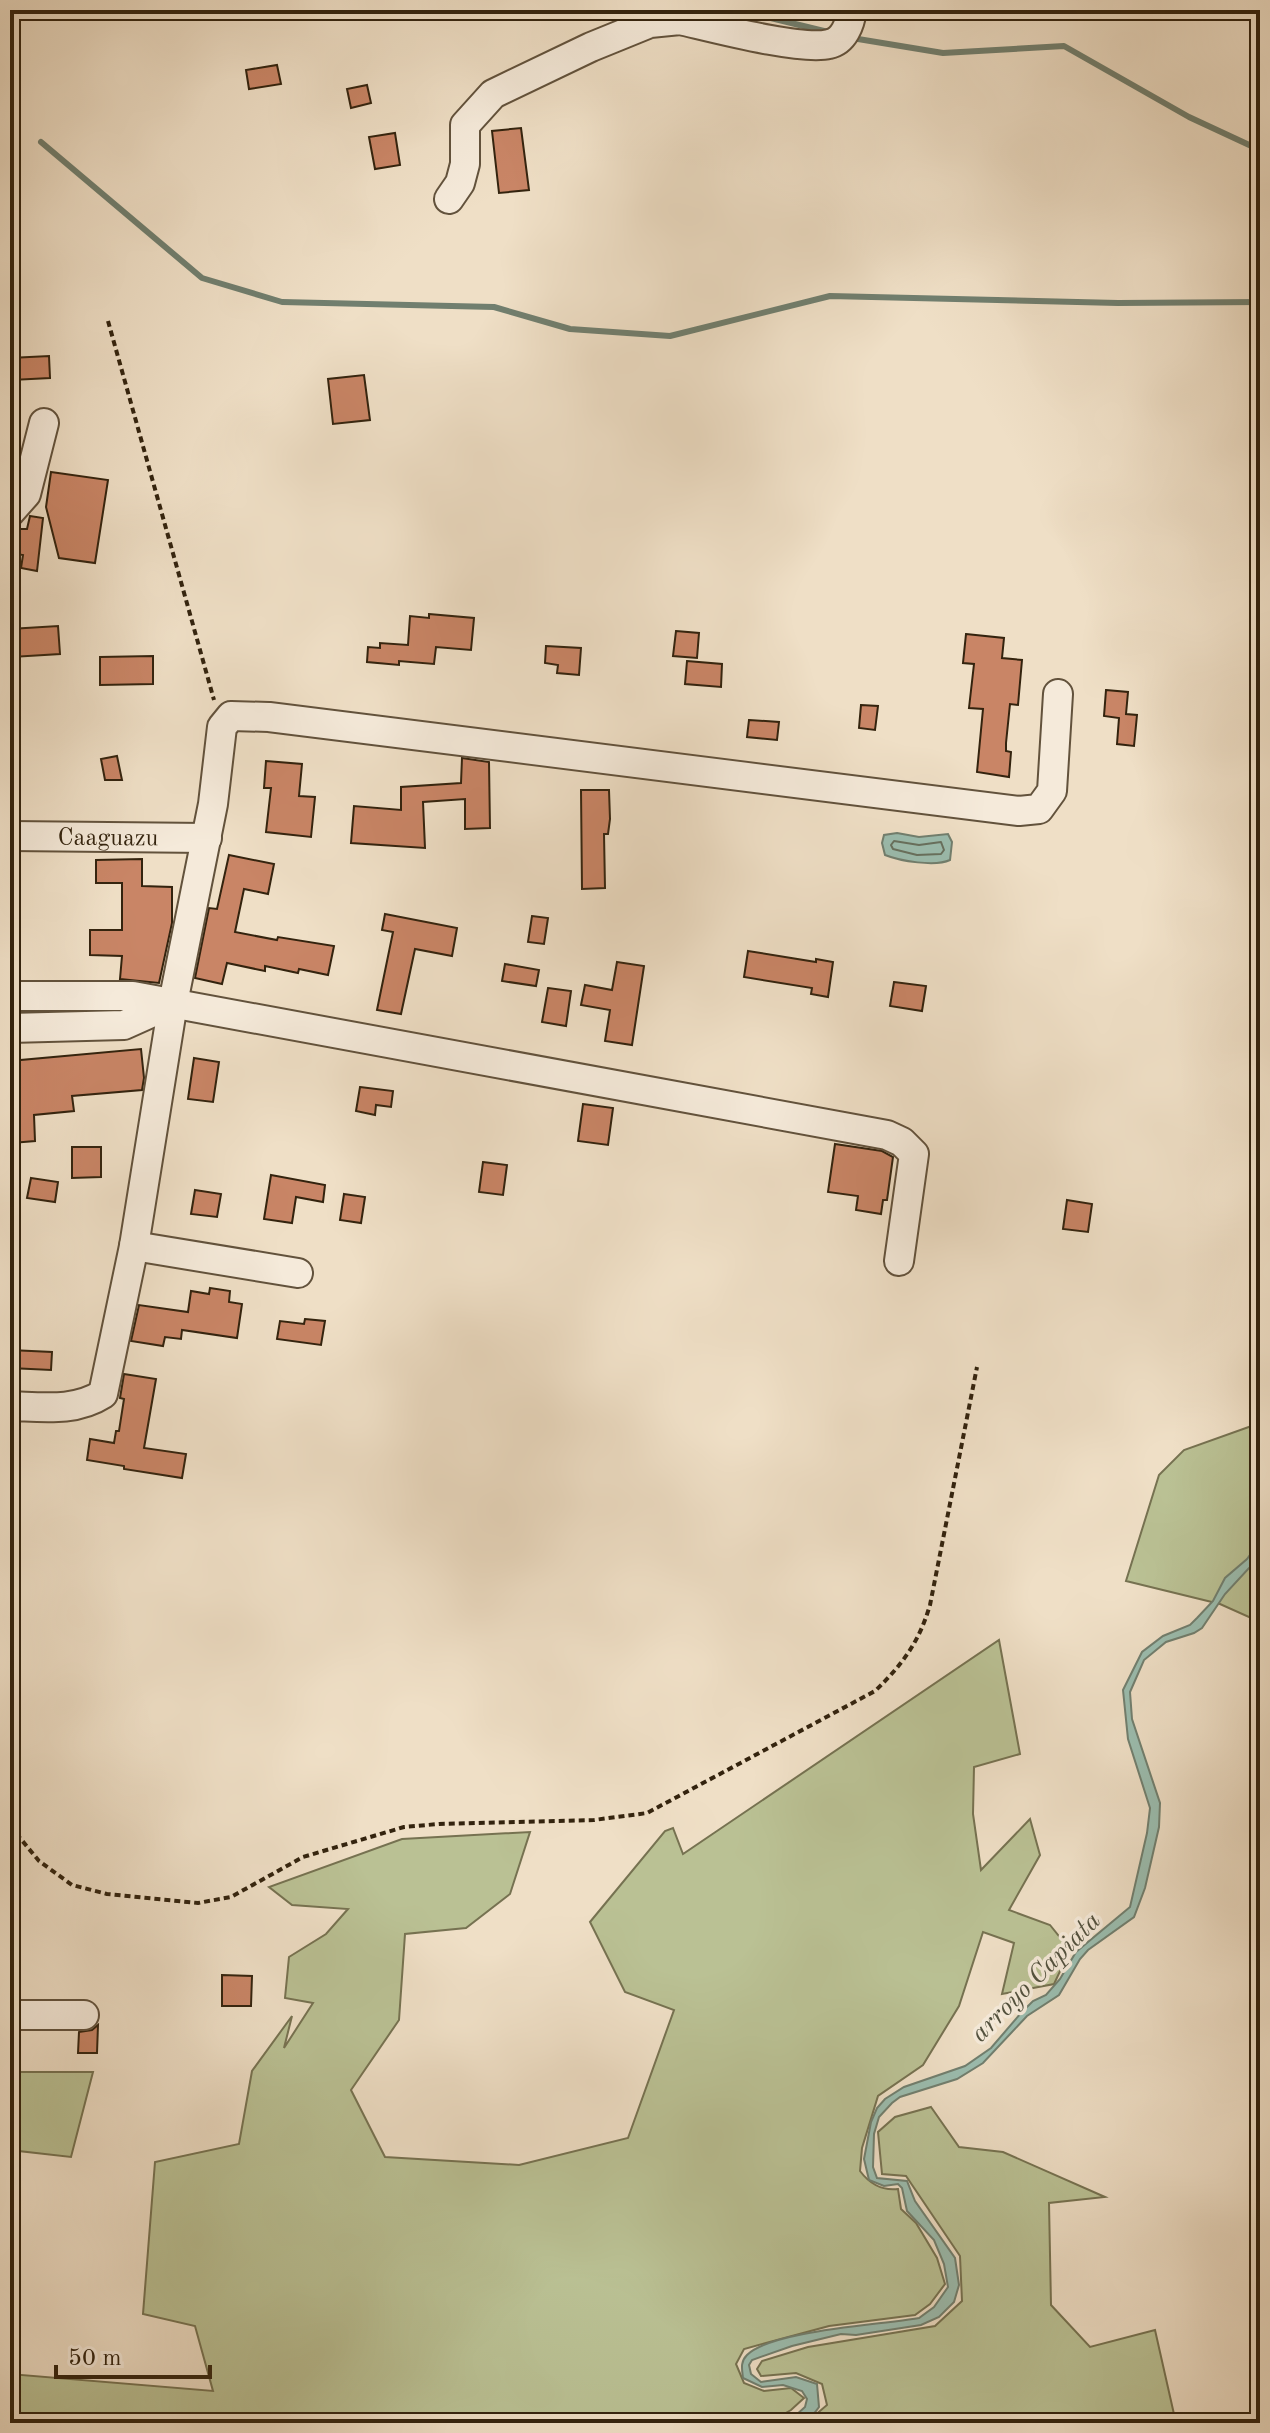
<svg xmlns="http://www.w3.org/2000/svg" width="1270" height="2433" font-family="'Old Standard TT',serif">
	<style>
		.green { fill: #bac194; stroke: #767251; stroke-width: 2 }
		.water { fill: #9bbdaf; stroke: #717f6f; stroke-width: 2 }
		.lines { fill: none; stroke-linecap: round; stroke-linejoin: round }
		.shore { stroke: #67705e; stroke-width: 2 }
		.stream { stroke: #717f6f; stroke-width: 6 }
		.building { fill: #c98566; stroke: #33230e; stroke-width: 2 }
		.minor-casing { stroke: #62523c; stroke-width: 32 }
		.path { stroke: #33230e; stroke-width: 4; stroke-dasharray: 6 4; stroke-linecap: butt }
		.minor { stroke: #f5eada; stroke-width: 28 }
		.labels { text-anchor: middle; stroke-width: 7; stroke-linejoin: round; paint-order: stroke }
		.street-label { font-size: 24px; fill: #33230e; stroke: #f5eada }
		.water-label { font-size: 26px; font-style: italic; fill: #52513e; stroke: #f5eada }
	</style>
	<rect width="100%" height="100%" fill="#efdfc6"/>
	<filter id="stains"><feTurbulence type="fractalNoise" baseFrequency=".0025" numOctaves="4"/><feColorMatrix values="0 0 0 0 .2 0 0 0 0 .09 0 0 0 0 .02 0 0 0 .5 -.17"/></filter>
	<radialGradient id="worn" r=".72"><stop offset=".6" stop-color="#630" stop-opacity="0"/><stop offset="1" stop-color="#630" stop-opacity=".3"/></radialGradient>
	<g class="green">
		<path d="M1260 1423V1622L1220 1604 1126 1581 1159 1475 1184 1450Z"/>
		<path d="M999 1640 1020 1754 974 1767 973 1814 981 1870 1030 1819 1040 1855 1009 1910 1050 1925 1070 1950 1054 1984 1002 1994 1014 1943 983 1932 959 2006 923 2065 878 2096 862 2148 860 2171C869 2183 881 2191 898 2189L901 2209 916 2223 937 2258 945 2284 930 2304 915 2315 829 2326 744 2349 736 2364 744 2383 764 2391 791 2388 804 2398 791 2410 768 2423H183L175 2420 173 2423H10V2374L213 2391 195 2326 143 2314 155 2162 239 2144 252 2071 292 2016 284 2048 313 2003 285 1998 289 1957 326 1934 348 1909 292 1905 269 1887 402 1839 530 1832 510 1894 466 1928 405 1934 399 2020 351 2090 385 2157 519 2165 628 2138 674 2010 625 1992 590 1922 665 1831 673 1828 683 1854Z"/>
		<path d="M10 2072H93L71 2157 10 2150Z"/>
		<path d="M931 2107 959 2147 1003 2152 1105 2197 1049 2203 1051 2305 1090 2347 1155 2330 1176 2423H806L827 2405 822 2384 796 2373 761 2376 757 2369 762 2361 808 2347 935 2326 962 2301 960 2256 906 2176 882 2174 878 2132 895 2117Z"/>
	</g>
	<g class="water">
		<path d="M897 833 919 837 948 834 952 842 950 860C935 867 900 861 885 855L882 843 884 835Z"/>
		<path d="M1260 1541 1258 1563 1249 1568 1225 1594 1202 1628 1194 1633 1166 1642 1144 1660 1130 1692 1132 1719 1160 1803 1159 1827 1145 1888 1134 1917 1088 1950 1080 1959 1059 1995 1027 2016 983 2063 957 2079 900 2097 892 2103 879 2117 874 2134 873 2167 877 2178 907 2181 915 2201 955 2258 959 2285 954 2302 939 2317 921 2325 856 2335 841 2334 792 2346 752 2360 749 2365 751 2374 761 2382 796 2377 817 2384 819 2407C809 2423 796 2423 779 2423L795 2416 805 2407 807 2399 802 2391 783 2385 762 2387 743 2378C742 2369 740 2362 747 2355 773 2330 881 2325 919 2318L934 2307 948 2287 944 2264 934 2240 907 2211 902 2188 898 2184 884 2186 869 2180 864 2159 871 2122 877 2108 885 2099 904 2087 965 2066 991 2048 1021 2013 1033 2001 1046 1995 1060 1979 1076 1952 1130 1907 1147 1833 1150 1808 1128 1739 1123 1690 1142 1652 1163 1636 1190 1625 1197 1618 1213 1601 1225 1578 1247 1559Z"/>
	</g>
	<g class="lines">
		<path class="shore" d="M894 841 919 845 941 842 944 850 941 854 917 855 893 849 891 845Z"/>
		<g class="stream">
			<path d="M738 10 828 32"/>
			<path d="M852 38 943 53 1064 46 1189 117 1260 150"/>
			<path d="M41 142 202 278 282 302 494 307 570 329 670 336 830 296 1118 303 1260 302"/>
		</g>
	</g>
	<g class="building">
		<path d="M277 65 281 84 249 89 246 70Z"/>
		<path d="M367 85 371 103 351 108 347 89Z"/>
		<path d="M521 128 529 190 499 193 492 131Z"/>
		<path d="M395 133 400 165 375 169 369 137Z"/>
		<path d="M49 356 50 378 12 380 10 358Z"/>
		<path d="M364 375 370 420 333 424 328 379Z"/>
		<path d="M51 472 108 480 95 563 59 558 46 507Z"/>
		<path d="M30 516 43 518 37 571 21 568 23 555 10 553V529H27Z"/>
		<path d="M429 614 474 618 471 650 436 647 434 664 399 661V665L367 662 368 647 380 648V643L408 645 410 616 429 618Z"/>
		<path d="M58 626 60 654 12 657 10 629Z"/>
		<path d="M676 631 699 633 697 658 673 656Z"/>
		<path d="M966 634 1004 638 1002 658 1022 660 1018 705 1010 704 1006 743V751L1011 752 1009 777 977 772 983 709 969 708 974 664 963 663Z"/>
		<path d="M546 646 581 648 579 675 557 673 558 665 545 663Z"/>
		<path d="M153 656V684L100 685V657Z"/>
		<path d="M687 661 722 664 721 687 685 684Z"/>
		<path d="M1106 690 1128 692 1126 714 1137 715 1134 746 1117 744 1119 718 1104 716Z"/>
		<path d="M861 705 878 706 875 730 859 728Z"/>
		<path d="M749 720 779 722 777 740 747 737Z"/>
		<path d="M117 756 122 780H105L101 759Z"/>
		<path d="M462 758 489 762 490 828 465 829V799L423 802 425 848 351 843 354 806 401 810V787L461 783Z"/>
		<path d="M266 761 302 764 299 796 315 797 311 837 266 832 271 788H264Z"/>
		<path d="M581 790H609L610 819 608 834H604L605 888 582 889Z"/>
		<path d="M229 855 274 864 268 894 244 889 235 932 277 940 278 937 334 946 328 975 299 969 298 973 265 966V971L227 963 222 984 195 978 209 908 217 909Z"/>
		<path d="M142 859V886L172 887V923L159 983 120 979 122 956 90 955V930H122V883H96V860Z"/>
		<path d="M385 914 457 928 452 956 415 949 401 1014 377 1010 393 932 382 930Z"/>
		<path d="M532 916 548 918 544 944 528 942Z"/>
		<path d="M748 951 816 962V959L833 962 828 997 811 994 812 988 744 977Z"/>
		<path d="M617 962 644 966 632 1045 605 1041 610 1010 581 1005 585 985 612 990Z"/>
		<path d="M505 964 539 970 536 986 502 981Z"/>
		<path d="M894 982 926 986 922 1011 890 1006Z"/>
		<path d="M548 988 571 991 566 1026 542 1022Z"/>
		<path d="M141 1049 144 1078 142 1090 72 1096 74 1111 34 1115 35 1141 12 1143 10 1061Z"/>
		<path d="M194 1058 219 1062 213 1102 188 1099Z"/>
		<path d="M360 1087 393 1091 391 1107 376 1105 375 1115 356 1111Z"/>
		<path d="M583 1104 613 1108 608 1145 578 1141Z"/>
		<path d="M835 1144 882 1151 893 1157 887 1200H883L881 1214 856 1210 858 1196 828 1192Z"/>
		<path d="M72 1147H101V1177L72 1178Z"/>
		<path d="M483 1162 507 1165 503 1195 479 1192Z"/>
		<path d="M271 1175 325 1185 323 1202 296 1197 292 1223 264 1219Z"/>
		<path d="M31 1178 58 1182 55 1202 27 1198Z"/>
		<path d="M195 1190 221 1194 217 1217 191 1214Z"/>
		<path d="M344 1194 365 1197 361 1223 340 1220Z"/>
		<path d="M1067 1200 1092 1204 1088 1232 1063 1229Z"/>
		<path d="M210 1288 230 1291 229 1302 242 1304 237 1338 182 1330 181 1339 165 1337 163 1346 131 1341 139 1305 188 1312 191 1291 209 1294Z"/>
		<path d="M305 1319 325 1321 321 1345 277 1339 280 1321 304 1324Z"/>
		<path d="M10 1350 52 1352 51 1370 10 1368Z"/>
		<path d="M124 1374 156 1379 144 1448 186 1454 182 1478 124 1469V1466L87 1460 90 1439 114 1443 116 1431H119L124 1399 120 1398Z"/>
		<path d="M222 1975 252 1976 251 2006H222Z"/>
		<path d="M98 2025 97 2053H78L79 2032 92 2030Z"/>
	</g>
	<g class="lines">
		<g class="minor-casing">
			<g id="minor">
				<path d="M449 199 460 183 465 164V125L493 94 591 47 650 23 680 20C711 27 801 51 829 44 844 41 850 24 852 10"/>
				<path d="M10 512 26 494 44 423"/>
				<path id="s1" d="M10 836 207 838"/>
				<path d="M10 996H133L887 1135 902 1142 914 1154 899 1261"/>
				<path d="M10 1028 124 1025 173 1003"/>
				<path d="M134 1246 298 1273"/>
				<path d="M10 1406C43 1407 75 1412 103 1394L134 1246 173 1003 213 804 222 727 231 716 269 717 1019 811 1039 809 1052 791 1058 694"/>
				<path d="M10 2015H84"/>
			</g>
		</g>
		<g class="path">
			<path d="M108 321 214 700"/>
			<path d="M10 1826 39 1861 72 1885 107 1894 198 1903 231 1897 303 1857 404 1827 439 1824 594 1820 647 1813 875 1691C903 1664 919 1642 930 1605L977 1367"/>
		</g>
		<use href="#minor" class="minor"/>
	</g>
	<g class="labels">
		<g class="street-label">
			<text dy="8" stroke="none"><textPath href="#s1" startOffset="98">Caaguazu</textPath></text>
		</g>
		<g class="water-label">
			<text transform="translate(1035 1976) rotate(-45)" y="9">arroyo Capiata</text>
		</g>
	</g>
	<rect width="1270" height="2433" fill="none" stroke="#efdfc6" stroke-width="40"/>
	<rect x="12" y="12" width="1246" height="2409" fill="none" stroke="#33230e" stroke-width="4"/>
	<rect x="20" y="20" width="1230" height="2393" fill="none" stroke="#33230e" stroke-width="2"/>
	<path d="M56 2365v12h154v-12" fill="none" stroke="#33230e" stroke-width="4"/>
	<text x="68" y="2365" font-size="24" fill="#33230e" stroke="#f5eada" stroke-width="6" paint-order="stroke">50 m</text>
	<rect width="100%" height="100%" filter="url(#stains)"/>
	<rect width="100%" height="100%" fill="url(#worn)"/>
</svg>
